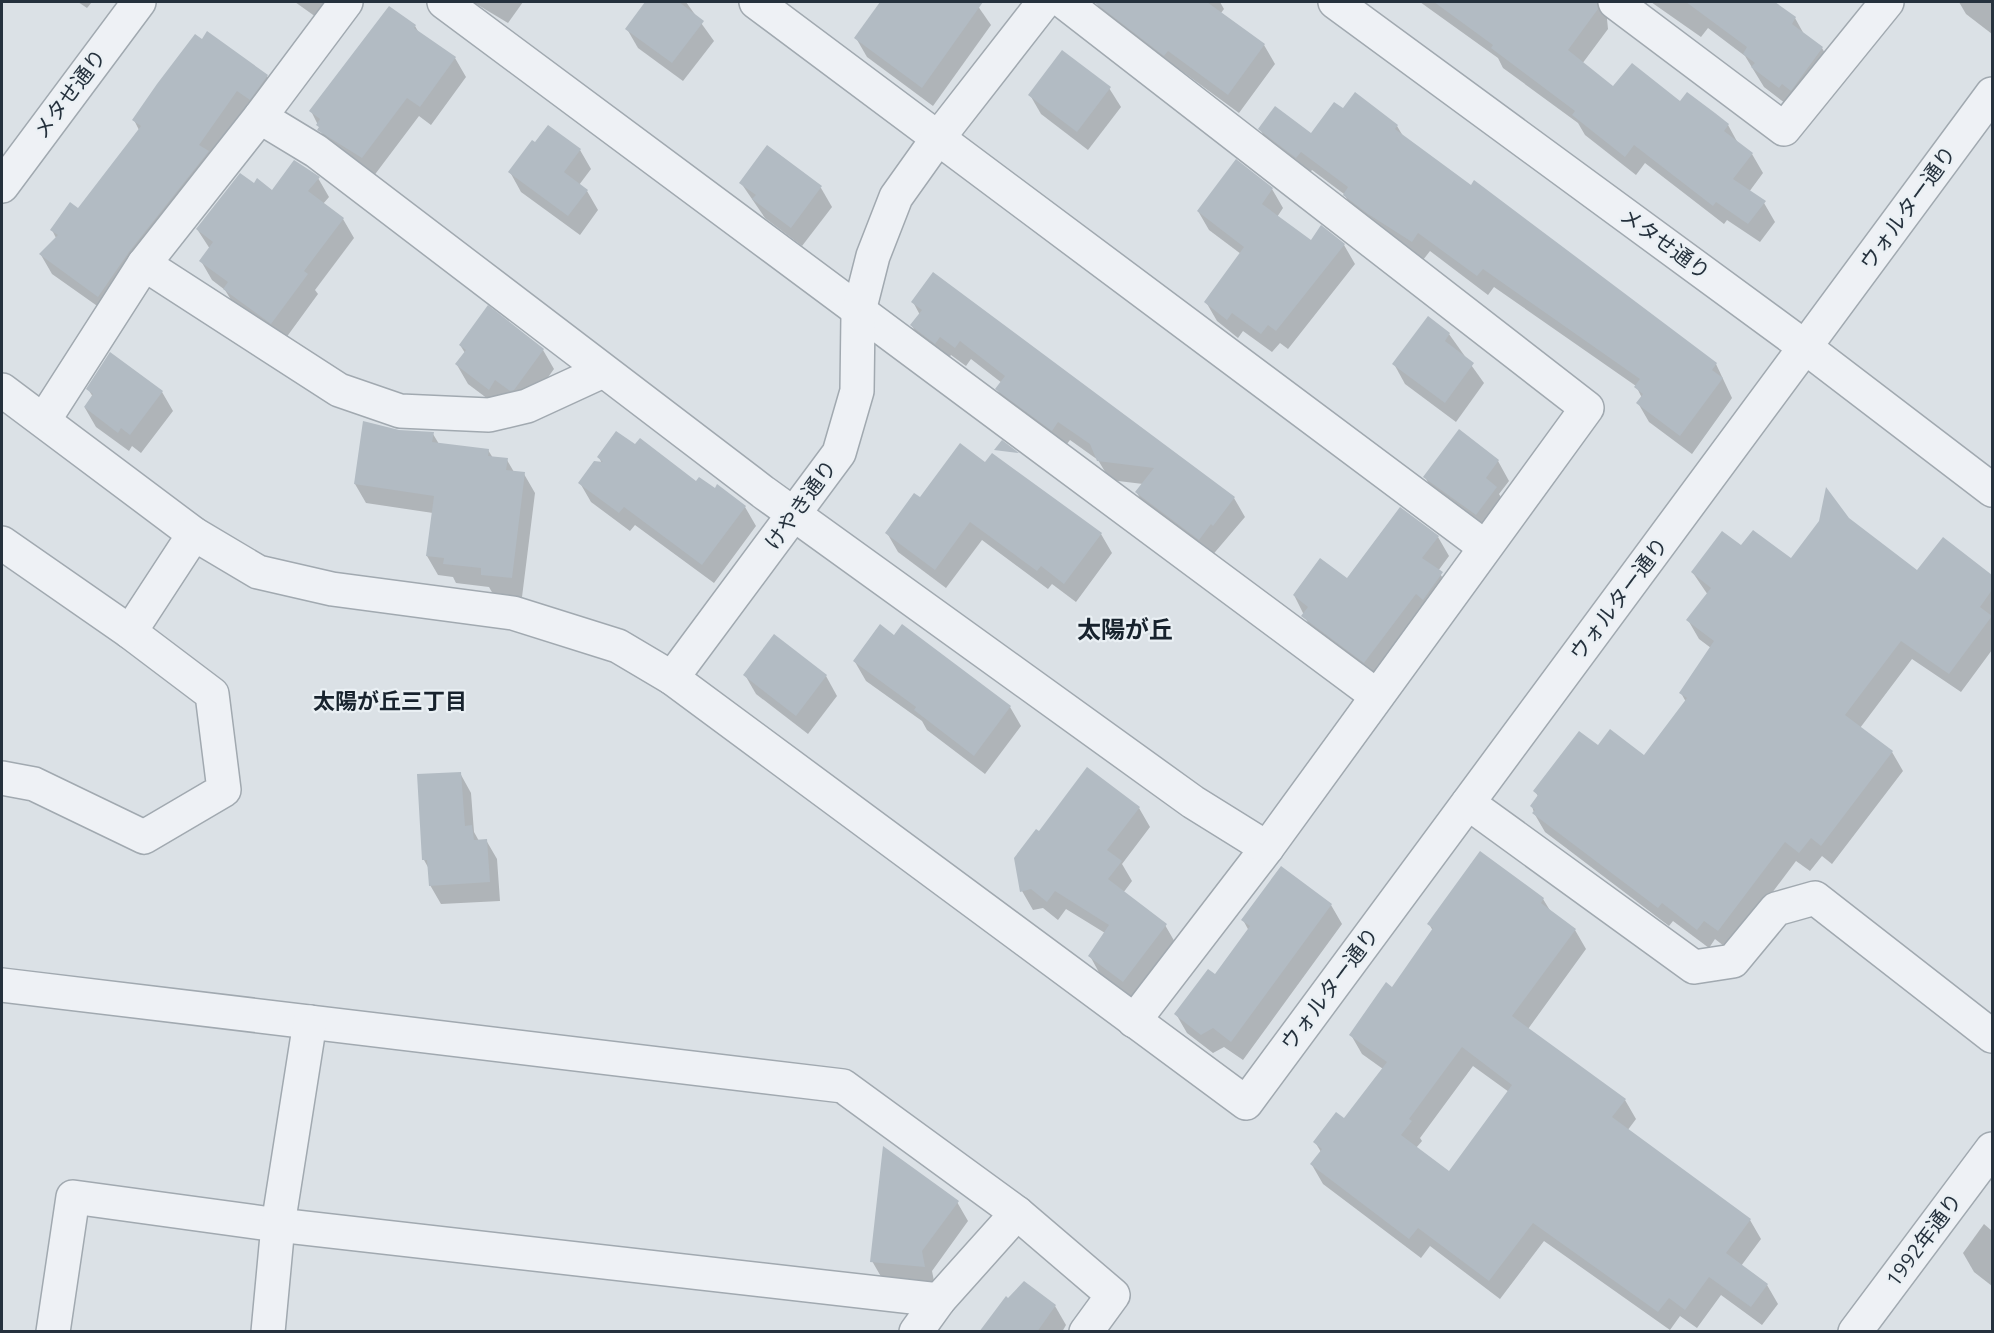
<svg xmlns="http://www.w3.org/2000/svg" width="1994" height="1333" font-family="Ubuntu,'Noto Sans JP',sans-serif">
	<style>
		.shadow { fill: #0003; fill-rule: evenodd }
		.building { fill: #b2bbc3; fill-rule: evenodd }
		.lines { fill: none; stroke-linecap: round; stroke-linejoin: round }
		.minor-casing { stroke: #a1a9b0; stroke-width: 36 }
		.minor { stroke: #eef1f5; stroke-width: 33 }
		.labels { text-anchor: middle; stroke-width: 4.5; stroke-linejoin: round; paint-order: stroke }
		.street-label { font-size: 21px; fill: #25313d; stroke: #eaf0f4 }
		.neighbourhood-label { font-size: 22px; font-weight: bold; fill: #17222d; stroke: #eaf0f4 }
		.quarter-label { font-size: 24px; font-weight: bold; fill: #17222d; stroke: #eaf0f4 }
	</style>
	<rect width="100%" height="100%" fill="#dbe1e6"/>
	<g class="shadow">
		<path d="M78 2H92L87 8Z"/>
		<path d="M295 2H338L323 22Z"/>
		<path d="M473 2H523L508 23Z"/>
		<path d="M647 2H686L714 41 683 81 638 48 627 29Z"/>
		<path d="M887 2H975L991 25 933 106 867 57 856 38Z"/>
		<path d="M1096 2H1220L1224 9 1221 13 1264 45 1275 64 1239 113 1179 69 1176 74 1107 21Z"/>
		<path d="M1420 2H1538L1549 10 1555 2H1648L1643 9 1611 10 1607 19 1608 29 1582 64 1614 88 1680 103 1728 125 1739 145 1752 154 1763 173 1749 192 1764 203 1775 222 1760 242 1727 220 1724 224 1645 163 1636 175 1585 135 1578 123 1503 68 1498 58Z"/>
		<path d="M1651 2H1773L1795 18 1805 36 1822 48 1833 67 1790 107 1764 87 1745 56 1708 28 1701 37Z"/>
		<path d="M1959 2H1992V34L1966 14Z"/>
		<path d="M415 26 419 33 455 58 466 77 431 125 419 116 373 177 330 149 311 111Z"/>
		<path d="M267 76 278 95 110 315 52 274 41 255 56 238 52 230 79 210 139 130 134 120Z"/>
		<path d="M1109 88 1121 107 1088 150 1041 114 1030 95Z"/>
		<path d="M1343 110 1397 126 1403 136 1471 187 1474 182 1716 364 1732 398 1692 454 1649 422 1638 403 1642 398 1636 386 1494 287 1488 295 1430 251 1423 260 1356 214 1344 194 1312 170 1307 176 1271 148 1260 129 1311 136Z"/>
		<path d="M580 150 591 169 579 185 587 191 598 210 580 235 521 192 510 172Z"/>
		<path d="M1236 161 1272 189 1283 208 1277 217 1311 242 1344 245 1355 264 1288 349 1280 343 1272 352 1243 331 1238 338 1217 321 1206 302 1241 254 1209 230 1198 211Z"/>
		<path d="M318 178 329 197 323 204 343 219 354 238 315 290 318 294 283 342 236 308 225 290 212 280 201 261 210 249 197 229 254 185 272 192Z"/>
		<path d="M741 183 821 188 832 207 802 246 765 218Z"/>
		<path d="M913 302 1234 498 1245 517 1210 558 1148 512 1137 493 1143 484 1110 480 1098 460 1070 440 1063 449 1008 408 997 389 1002 383 971 359 966 366 951 355 946 362 923 345 912 326 920 315Z"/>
		<path d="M1449 334 1484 383 1456 422 1405 384 1394 364Z"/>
		<path d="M460 345 543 350 554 369 525 409 500 408 468 384 457 365 465 353Z"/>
		<path d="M88 389 162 392 173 411 141 453 132 446 129 451 96 427 85 408 93 397Z"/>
		<path d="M399 431 433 434 439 444 488 450 493 458 507 460 514 472 524 474 535 493 522 597 493 594 489 587 456 583 453 577 438 575 427 556 433 513 366 503 355 484Z"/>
		<path d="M1459 431 1498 461 1509 481 1499 494 1507 507 1488 533 1436 496 1425 477Z"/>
		<path d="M599 457 715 490 717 486 745 507 756 526 714 583 635 525 630 531 591 502 580 483 602 464Z"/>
		<path d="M985 464 1101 534 1112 553 1076 602 1052 584 1048 589 982 540 946 588 898 552 887 533 921 500Z"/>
		<path d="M1848 519 1918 572 1943 539 1992 577V650L1961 692 1912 659 1860 728 1892 752 1903 771 1832 864 1822 856 1810 871 1796 861 1729 950 1715 939 1709 948 1673 921 1669 926 1545 832 1534 813 1532 806 1539 798 1535 791 1598 747 1644 757 1686 702 1681 693 1711 648 1699 639 1688 620 1708 595 1693 573 1741 547 1791 560Z"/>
		<path d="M1438 537 1449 556 1438 571 1453 593 1376 681 1314 635 1294 595 1347 580Z"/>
		<path d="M902 627 1010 707 1021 726 985 774 927 730 922 721 866 681 855 662 894 637Z"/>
		<path d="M774 637 826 676 837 696 808 734 756 694 745 675Z"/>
		<path d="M460 773 471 793 474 832 479 841 486 840 497 859 500 901 441 904 430 885 429 869 424 860Z"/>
		<path d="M1139 808 1150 827 1122 864 1132 881 1123 893 1165 925 1176 944 1135 1001 1101 976 1090 956 1105 933 1066 909 1058 920 1043 908 1033 910 1022 891 1039 833Z"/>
		<path d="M1543 899 1551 912 1575 930 1586 949 1528 1029 1625 1100 1636 1119 1627 1131 1750 1220 1761 1239 1741 1266 1767 1285 1778 1304 1762 1325 1721 1295 1697 1328 1680 1316 1670 1330 1544 1241 1500 1299 1430 1246 1421 1258 1323 1184 1312 1165 1321 1152 1315 1142 1344 1120 1383 1069 1362 1054 1351 1035 1392 989 1433 931 1429 924ZM1473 1066 1509 1092 1449 1173 1416 1148 1422 1141 1420 1138Z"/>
		<path d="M1331 905 1342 924 1243 1060 1224 1047 1213 1053 1187 1033 1176 1014 1216 976 1249 931 1243 920Z"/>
		<path d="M957 1202 968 1221 932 1271 935 1286 883 1280 872 1261Z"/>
		<path d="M1984 1224 1992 1231V1286L1974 1272 1963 1253Z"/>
		<path d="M1055 1306 1066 1325 1062 1332H983Z"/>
	</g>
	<g class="building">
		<path d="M645 2H679L704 21 672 63 625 29Z"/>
		<path d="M880 2H983L922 88 854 38Z"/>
		<path d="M1094 2H1207L1265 44 1228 95 1168 51 1164 56Z"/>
		<path d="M1434 2H1597L1598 9 1568 50 1613 86 1632 63 1680 101 1687 92 1715 113 1729 124 1724 131 1753 153 1733 179 1766 201 1748 224 1716 202 1713 206 1634 145 1625 157 1572 115 1575 111 1491 48 1493 45Z"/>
		<path d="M1686 2H1775L1796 17 1792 24 1823 47 1791 91 1782 84 1779 88 1751 67 1755 63 1743 54 1747 47Z"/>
		<path d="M389 6 416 25 414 28 456 57 420 107 407 98 362 158 317 130 319 127 316 125 320 119 309 111Z"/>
		<path d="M207 31 268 75 250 100 237 91 199 145 209 151 129 252 98 297 39 254 58 235 50 230 70 202 78 208 141 126 132 120 157 84 195 34 202 39Z"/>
		<path d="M1062 50 1111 87 1077 132 1028 95Z"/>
		<path d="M1355 92 1398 125 1395 129 1471 185 1474 180 1717 363 1712 370 1723 378 1680 436 1636 403 1643 394 1634 387 1640 379 1483 269 1477 276 1418 233 1412 242 1368 214 1343 195 1348 187 1301 152 1296 158 1258 129 1275 106 1311 133 1334 102 1343 108Z"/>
		<path d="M548 125 581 149 564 172 588 190 568 216 508 172 532 140 535 142Z"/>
		<path d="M767 145 822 186 791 228 752 199 756 195 739 183Z"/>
		<path d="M1236 159 1273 188 1262 204 1311 240 1321 225 1345 244 1276 331 1268 325 1261 334 1232 313 1227 320 1204 302 1244 247 1197 211Z"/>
		<path d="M294 160 320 177 308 191 344 218 304 271 308 274 271 324 223 289 228 282 199 261 213 242 196 229 240 173 254 183 257 178 272 190Z"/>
		<path d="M933 272 1235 497 1213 526 1211 524 1199 540 1135 492 1154 468 1097 461 1090 444 1058 422 1052 431 995 389 1005 376 960 341 955 348 940 337 935 344 910 325 922 310 911 302Z"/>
		<path d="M488 305 544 349 514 390 510 391 495 380 489 390 455 364 466 350 459 345Z"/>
		<path d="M1428 316 1450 333 1445 341 1474 363 1445 403 1392 364Z"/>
		<path d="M110 352 163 391 130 435 121 428 118 433 84 407 93 394 86 389Z"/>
		<path d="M363 421 399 430 434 432 432 442 489 449 488 456 508 458 506 470 525 472 512 578 481 575V568L443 564 444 558 426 556 434 496 354 484Z"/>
		<path d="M1459 429 1499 460 1486 478 1497 487 1476 515 1423 477Z"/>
		<path d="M616 431 635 444 640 438 696 481 699 477 715 488 717 484 746 506 702 565 624 507 619 513 578 483 594 461 603 462 597 457Z"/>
		<path d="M1002 440 1019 453 994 450Z"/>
		<path d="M960 443 985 462 992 453 1102 533 1064 584 1041 566 1037 571 970 522 935 570 885 533 914 493 920 497Z"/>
		<path d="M1826 487 1849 518 1917 570 1943 537 1992 575V590L1980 607 1992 616 1949 674 1901 641 1845 715 1893 751 1821 846 1811 838 1799 853 1785 842 1718 931 1704 921 1697 930 1662 903 1658 908 1532 813 1535 810 1530 806 1538 795 1533 791 1579 731 1598 745 1610 729 1644 755 1687 698 1679 693 1714 641 1686 620 1711 588 1691 572 1722 531 1741 545 1753 530 1791 558 1819 521Z"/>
		<path d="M1400 507 1439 536 1422 558 1443 572 1423 600 1416 594 1364 663 1301 616 1308 607 1293 595 1320 558 1347 578Z"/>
		<path d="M880 624 894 635 902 624 1011 706 974 756 914 710 916 707 853 661Z"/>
		<path d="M774 634 827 675 796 716 743 675Z"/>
		<path d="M1087 767 1140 807 1107 850 1122 861 1108 879 1167 924 1123 982 1088 956 1109 925 1055 891 1047 902 1031 889 1020 892 1014 858 1036 829 1039 831Z"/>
		<path d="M461 772 465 826 472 825 474 840 487 839 490 882 429 886 427 860H422L417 774Z"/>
		<path d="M1480 851 1544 898 1541 903 1576 929 1512 1016 1626 1099 1612 1117 1751 1219 1726 1253 1768 1284 1751 1307 1709 1277 1685 1310 1669 1298 1658 1312 1533 1223 1489 1281 1418 1228 1409 1239 1310 1164 1322 1149 1313 1142 1336 1112 1344 1118 1387 1062 1349 1035 1386 982 1392 987 1433 928 1427 924ZM1462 1047 1512 1085 1449 1171 1401 1135 1412 1121 1409 1119Z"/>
		<path d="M1281 866 1332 904 1231 1042 1213 1028 1201 1035 1174 1014 1208 969 1215 974 1250 926 1241 920Z"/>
		<path d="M883 1146 959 1201 922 1251 925 1267 870 1262Z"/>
		<path d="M1024 1281 1056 1305 1037 1332H979L1006 1296 1008 1298Z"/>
	</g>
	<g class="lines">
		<g class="minor-casing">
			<g id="minor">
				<path d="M444 2 1377 696"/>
				<path d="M756 2 1485 547"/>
				<path d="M1064 2 1587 408 1267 848 1134 1021"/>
				<path d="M1335 2 1805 347 1992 490"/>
				<path d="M1615 2 1784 129 1887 2"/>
				<path d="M260 117 316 151 763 492 1193 802 1267 848"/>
				<path d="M2 186 139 2"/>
				<path d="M144 264 339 390 400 411 489 415 527 406 603 371"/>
				<path d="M2 390 194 534 258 572 332 589 513 613 618 646 672 678 1246 1103 1992 94"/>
				<path d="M44 420 144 264 260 117 346 2"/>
				<path d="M2 543 130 632 212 694 224 790 144 837 34 784 2 778"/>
				<path d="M130 632 194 534"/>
				<path d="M672 678 839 453 857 391 858 315 873 256 896 197 938 138 1044 2"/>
				<path d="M1468 803 1694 967 1733 961 1776 909 1815 898 1992 1036"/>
				<path d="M2 985 843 1086 1017 1213 1113 1295 1086 1332"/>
				<path d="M53 1332 73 1197 278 1225 939 1300"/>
				<path d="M268 1332 278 1225 310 1022"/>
				<path d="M916 1332 939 1300 1017 1213"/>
				<path d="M1855 1332 1992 1149"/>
			</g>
		</g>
		<use href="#minor" class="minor"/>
	</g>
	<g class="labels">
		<g class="street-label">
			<text transform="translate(70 94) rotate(-53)" y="7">メタせ通り</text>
			<text transform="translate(1908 208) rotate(-54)" y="7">ウォルター通り</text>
			<text transform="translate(1665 244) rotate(36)" y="7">メタせ通り</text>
			<text transform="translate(801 505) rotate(-54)" y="7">けやき通り</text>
			<text transform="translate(1619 599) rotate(-53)" y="7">ウォルター通り</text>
			<text transform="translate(1330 989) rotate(-53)" y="7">ウォルター通り</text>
			<text transform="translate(1924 1240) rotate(-53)" y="7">1992年通り</text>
		</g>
		<g class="neighbourhood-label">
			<text x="390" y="709">太陽が丘三丁目</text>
		</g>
		<g class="quarter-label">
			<text x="1125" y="638">太陽が丘</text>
		</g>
	</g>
	<rect width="1994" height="1333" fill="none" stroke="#25313d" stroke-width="6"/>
</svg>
